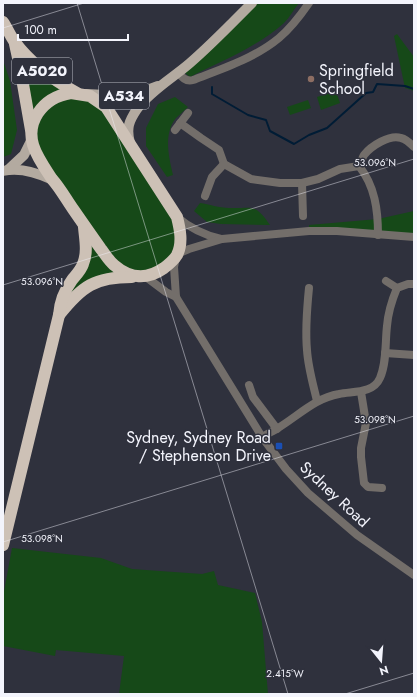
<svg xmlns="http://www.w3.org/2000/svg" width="417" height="697" font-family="Jost,sans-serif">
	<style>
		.green { fill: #164918 }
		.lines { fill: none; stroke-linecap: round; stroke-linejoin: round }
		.stream { stroke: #001c35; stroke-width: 2 }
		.minor { stroke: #736e6a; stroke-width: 8 }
		.major { stroke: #b3aaa0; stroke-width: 10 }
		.highway { stroke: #cdc1b6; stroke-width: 12 }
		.ticks { fill: none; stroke: #f3f4fc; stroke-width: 1; stroke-opacity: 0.45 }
		.education-dot { fill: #8d6e63; stroke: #2f313d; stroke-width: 1.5 }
		.transit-dot { fill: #1a4fb4; stroke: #2f313d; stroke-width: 1.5 }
		.labels { text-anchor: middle; stroke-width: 3; stroke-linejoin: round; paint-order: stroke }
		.shield { fill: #2f313d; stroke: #b8bac3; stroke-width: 1 }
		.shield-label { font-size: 15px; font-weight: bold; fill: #f3f4fc }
		.poi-label { font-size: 16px; fill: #f3f4fc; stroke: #2f313d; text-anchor: start }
		.street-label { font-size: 16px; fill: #f3f4fc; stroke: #2f313d }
		.ticks-label { font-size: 10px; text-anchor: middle; fill: #f3f4fc; stroke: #2f313d; stroke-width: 3; stroke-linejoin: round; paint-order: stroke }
	</style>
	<rect width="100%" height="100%" fill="#2f313d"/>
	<g class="green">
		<path d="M258 3H299C294 9 290 17 284 23 257 47 222 61 190 77L185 73Z"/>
		<path d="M397 34 414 57V91L405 88 394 36Z"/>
		<path d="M15 43 35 64 95 98 180 230 168 265 102 280 59 315 81 269 84 225 37 157Z"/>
		<path d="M3 60 10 81 17 130 11 154 3 157Z"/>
		<path d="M336 91 340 103 321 110 317 97Z"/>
		<path d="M175 97 188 107C184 111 180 114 176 118 163 134 169 157 173 175L167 177 146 146V128L158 104Z"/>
		<path d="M308 100 311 108 290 115 287 107Z"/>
		<path d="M200 203C209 204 219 208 229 208 252 209 254 202 270 225L221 224 207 222 194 211Z"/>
		<path d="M414 211V237L309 231V225L378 219Z"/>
		<path d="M12 548 101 558 132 569 202 574 214 571 218 585 255 593 262 622 268 694H119L124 656 56 650 55 656 3 646V597Z"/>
	</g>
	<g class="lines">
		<path class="stream" d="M212 87V94L248 115 266 120 270 131 294 144 309 135 327 128 366 93 373 92 377 84 405 86 414 89"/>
		<g class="minor">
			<path d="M178 72C182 78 187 82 193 80 222 69 255 58 279 38 291 28 300 16 309 3"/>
			<path d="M180 123 201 138 219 150 224 164 251 179 280 183H302L318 179 340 169 359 166C375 186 378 210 378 235"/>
			<path d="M175 130 188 113"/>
			<path d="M359 166C361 163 362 158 364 155 371 146 390 134 401 138 406 139 410 143 414 147"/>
			<path d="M302 183 303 216"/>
			<path d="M205 196 212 177 224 164"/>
			<path d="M177 217C191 229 204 235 221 239"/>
			<path d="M177 254 189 249 222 239 309 231H337L414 237"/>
			<path d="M176 257 174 267 176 297 262 437 286 469 308 493 357 535 414 575"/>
			<path d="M146 277 166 292 176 297"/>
			<path d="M386 281 397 288"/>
			<path d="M309 288C307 308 305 329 307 350 308 367 313 384 317 401"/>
			<path d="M385 353 414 355"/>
			<path d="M249 385 253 397 277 429"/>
			<path d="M361 392 366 423 361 448V457L364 483 368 487 382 488"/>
			<path d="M262 437C267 434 273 431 278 428 298 416 315 398 339 394 353 391 373 394 380 378 387 362 385 342 387 326 388 313 392 300 397 288L408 284H414"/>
		</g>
		<g class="major">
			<path d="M86 94 125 96 139 93 158 86"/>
			<path d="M130 143C126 128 129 121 137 109 150 91 174 77 190 63 212 44 232 23 252 3"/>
			<path d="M8 170 24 155 32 139"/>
			<path d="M3 171C20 167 38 173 53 180"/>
		</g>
		<g class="highway">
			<path d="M3 22C7 28 10 35 14 41 31 64 53 80 77 93"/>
			<path d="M15 44 20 67 31 130"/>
			<path d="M71 93 90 96 106 107 177 217C180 229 183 243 177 255 174 260 168 265 164 268 147 280 130 279 114 265 109 261 105 254 101 249 91 235 82 222 73 209 66 199 60 188 52 179 38 158 22 137 38 113 46 101 58 95 71 93Z"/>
			<path d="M59 315C82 286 95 277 132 277"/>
			<path d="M3 545 59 315C60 301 64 291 72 280 76 275 81 270 83 264 88 252 85 239 84 227"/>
		</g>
	</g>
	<path class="ticks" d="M77 3 288 694M3 28 84 3M3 285 414 159M3 542 414 416M345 694 414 673"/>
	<circle class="education-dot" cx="311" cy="79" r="4"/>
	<rect class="transit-dot" x="275" y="442" width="8" height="8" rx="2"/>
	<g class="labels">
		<g class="shield">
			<rect x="12" y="58" width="60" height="26" rx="3"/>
			<rect x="99" y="83" width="50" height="26" rx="3"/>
		</g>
		<g class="shield-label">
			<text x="42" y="76">A5020</text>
			<text x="124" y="101">A534</text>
		</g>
		<g class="poi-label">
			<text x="319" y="76">Springfield<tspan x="319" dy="18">School</tspan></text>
			<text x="271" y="443" text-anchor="end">Sydney, Sydney Road<tspan x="271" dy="18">/ Stephenson Drive</tspan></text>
		</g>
		<g class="street-label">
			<text transform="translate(335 494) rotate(43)" y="6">Sydney Road</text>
		</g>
	</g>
	<g class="ticks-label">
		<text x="375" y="166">53.096°N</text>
		<text x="42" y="285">53.096°N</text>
		<text x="375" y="423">53.098°N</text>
		<text x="42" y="542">53.098°N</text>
		<text x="285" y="677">2.415°W</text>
	</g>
	<rect width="417" height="697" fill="none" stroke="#f3f4fc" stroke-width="8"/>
	<g transform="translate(381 661) rotate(163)" stroke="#2f313d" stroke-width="3" paint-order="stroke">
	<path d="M0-3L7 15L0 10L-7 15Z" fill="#f3f4fc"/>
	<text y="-6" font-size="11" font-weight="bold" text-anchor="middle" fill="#f3f4fc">N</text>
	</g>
	<path d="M18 34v6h110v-6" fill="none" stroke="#f3f4fc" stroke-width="2"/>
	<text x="24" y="34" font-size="12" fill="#f3f4fc" stroke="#2f313d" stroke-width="3" paint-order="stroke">100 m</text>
</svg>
